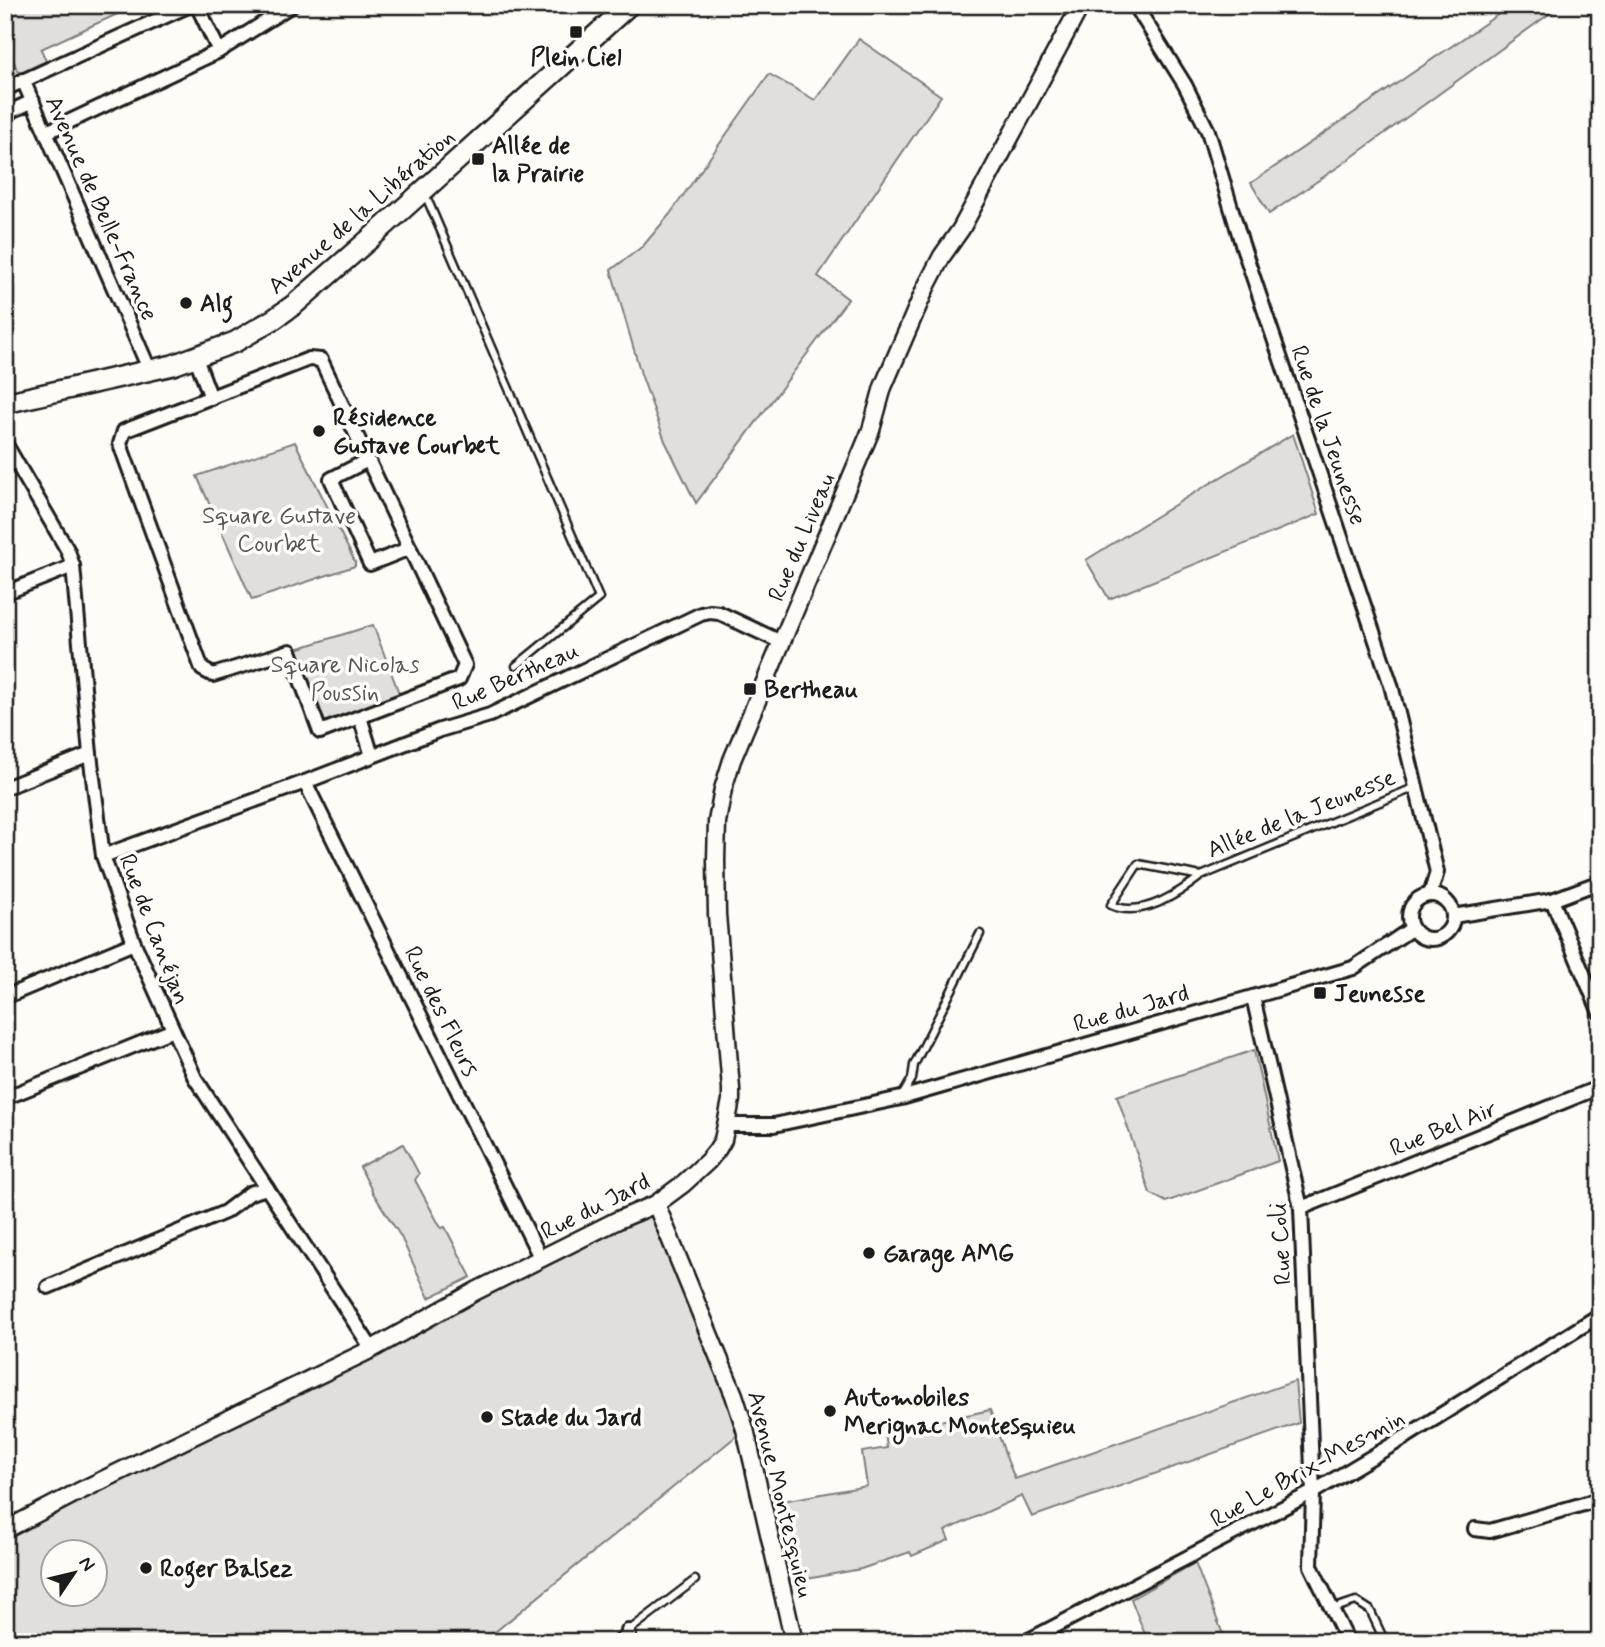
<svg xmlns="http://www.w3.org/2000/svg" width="1605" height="1647" font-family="Mynerve,sans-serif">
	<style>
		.green { fill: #e0dfdb; stroke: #7e7e7c; stroke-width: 2; fill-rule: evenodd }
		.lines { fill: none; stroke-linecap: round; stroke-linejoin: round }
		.service-casing { stroke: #1c1c1c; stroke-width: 11 }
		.minor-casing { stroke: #1c1c1c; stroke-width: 18 }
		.tertiary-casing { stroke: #1c1c1c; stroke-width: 21 }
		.secondary-casing { stroke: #1c1c1c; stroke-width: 24 }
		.service { stroke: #fdfcf7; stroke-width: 6 }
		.minor { stroke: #fdfcf7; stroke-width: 12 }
		.tertiary { stroke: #fdfcf7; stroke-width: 16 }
		.secondary { stroke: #fdfcf7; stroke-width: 19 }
		.poi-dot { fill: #1c1c1c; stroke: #fdfcf7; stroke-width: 2.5 }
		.labels { text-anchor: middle; stroke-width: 7; stroke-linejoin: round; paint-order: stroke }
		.poi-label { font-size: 24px; font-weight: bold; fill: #1c1c1c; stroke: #fdfcf7; text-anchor: start }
		.street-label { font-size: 24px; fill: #1c1c1c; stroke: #fdfcf7 }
		.park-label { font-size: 24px; fill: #575655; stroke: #fdfcf7 }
	</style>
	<rect width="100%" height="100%" fill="#fdfcf7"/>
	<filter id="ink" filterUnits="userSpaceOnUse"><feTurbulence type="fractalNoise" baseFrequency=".0143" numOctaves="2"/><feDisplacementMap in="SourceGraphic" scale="14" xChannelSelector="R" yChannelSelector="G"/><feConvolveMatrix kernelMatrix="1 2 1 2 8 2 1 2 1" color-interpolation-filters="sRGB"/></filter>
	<g filter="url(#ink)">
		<g class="green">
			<path d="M5 5H137L41 49 46 61 19 74 5 42Z"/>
			<path d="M1512 5H1549L1552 12 1341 165 1269 214 1251 183Z"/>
			<path d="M859 39 941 96 818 276 848 299 696 503 665 441 641 374 611 270 643 246 670 214 769 74 815 100Z"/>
			<path d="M1293 434 1319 514 1109 599 1086 560 1189 496Z"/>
			<path d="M295 442 355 562V566L252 600 197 476Z"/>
			<path d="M373 625 402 701 320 732 290 651Z"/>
			<path d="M1254 1050 1278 1161 1166 1202 1150 1193 1117 1096Z"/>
			<path d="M403 1144 419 1174 415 1180 441 1228 445 1227 471 1277 429 1298 401 1237 373 1193 360 1167Z"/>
			<path d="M656 1204 745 1429 490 1636 494 1642H5V1530ZM52 1552H94V1594H52Z"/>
			<path d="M1295 1381 1299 1423 1032 1517 1022 1496 945 1531 949 1540 912 1556 910 1552 861 1569 801 1580 782 1501 867 1486 862 1452 887 1448 885 1433 990 1410 1008 1462 1015 1479Z"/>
			<path d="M1195 1563 1226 1642H1148L1131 1599Z"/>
		</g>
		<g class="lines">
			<g class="service-casing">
				<g id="service">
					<path d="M425 194 599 598 516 666"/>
					<path d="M1201 876 1138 864 1111 905C1141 919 1178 894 1201 876L1416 787"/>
					<path d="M902 1096 912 1079 914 1065 980 934"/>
					<path d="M1332 1609 1356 1601 1370 1610 1385 1642"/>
					<path d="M614 1642 695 1580"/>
				</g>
			</g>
			<g class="minor-casing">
				<g id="minor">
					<path d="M1135 5 1185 85 1208 131 1242 244 1391 685 1437 872 1430 895"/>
					<path d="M219 51 292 5"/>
					<path d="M23 80 150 371"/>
					<path d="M5 89 190 5"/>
					<path d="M5 114 33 101"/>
					<path d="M47 132 219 51 197 5"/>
					<path d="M196 358 211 398"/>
					<path d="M309 359 321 360 465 665 459 679 320 732 290 651 213 675 202 669 120 444 124 431Z"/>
					<path d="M5 443 68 551 73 566 90 754 103 856 134 943 195 1078 372 1349"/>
					<path d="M368 460 331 479 370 564 410 548"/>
					<path d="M5 593 73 566"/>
					<path d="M360 717 372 756"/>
					<path d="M305 782 541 1259"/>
					<path d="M5 788 90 754"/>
					<path d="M103 856 305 782 440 730 490 715 701 614 710 612 719 613 781 642"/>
					<circle cx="1431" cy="917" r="22"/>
					<path d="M1552 900 1600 1013"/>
					<path d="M1453 916 1552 900 1600 882"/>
					<path d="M5 997 134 943"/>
					<path d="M1253 997 1301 1208 1313 1492 1311 1566 1348 1642"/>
					<path d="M5 1098 173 1030"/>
					<path d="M726 1125H774L901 1098 1353 968 1411 929"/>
					<path d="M1301 1208 1600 1087"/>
					<path d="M48 1287 225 1212 250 1193 267 1188"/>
					<path d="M1475 1529 1490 1531 1587 1503 1600 1498"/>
					<path d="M628 1631 630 1642"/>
					<path d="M1025 1642 1313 1492 1407 1436 1600 1315"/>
				</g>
			</g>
			<g class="tertiary-casing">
				<g id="tertiary">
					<path d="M656 1204 734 1395 745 1429 794 1642"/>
					<path d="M5 1530 78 1492 372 1349 476 1291 618 1220 656 1204 683 1184 708 1161 717 1150 723 1140 731 1100V1089L717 914 716 860 717 822 723 789 732 760 871 430 883 387 926 287 942 256 961 229 1081 5"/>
				</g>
			</g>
			<g class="secondary-casing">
				<path id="secondary" d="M5 403 173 365 235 342 274 319 295 304 372 237 629 5"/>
			</g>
			<use href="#service" class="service"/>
			<use href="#minor" class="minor"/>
			<use href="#tertiary" class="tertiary"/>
			<use href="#secondary" class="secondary"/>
		</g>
	</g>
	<g class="poi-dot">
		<rect x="569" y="25" width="14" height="14" rx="3.5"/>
		<rect x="471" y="152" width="14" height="14" rx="3.5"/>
		<circle cx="186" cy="303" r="7"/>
		<circle cx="319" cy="431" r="7"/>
		<rect x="743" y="682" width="14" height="14" rx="3.5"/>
		<rect x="1313" y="986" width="14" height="14" rx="3.5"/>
		<circle cx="869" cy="1253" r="7"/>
		<circle cx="830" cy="1411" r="7"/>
		<circle cx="487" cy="1417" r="7"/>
		<circle cx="146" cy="1568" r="7"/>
	</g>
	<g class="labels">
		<g class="poi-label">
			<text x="576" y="65" text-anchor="middle">Plein Ciel</text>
			<text x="492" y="153">Allée de<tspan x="492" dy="28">la Prairie</tspan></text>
			<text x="200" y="311">Alg</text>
			<text x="333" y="425">Résidence<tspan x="333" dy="28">Gustave Courbet</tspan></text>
			<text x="764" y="697">Bertheau</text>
			<text x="1334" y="1001">Jeunesse</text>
			<text x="883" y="1261">Garage AMG</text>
			<text x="844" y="1405">Automobiles<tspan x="844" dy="28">Merignac Montesquieu</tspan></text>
			<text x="501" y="1425">Stade du Jard</text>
			<text x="160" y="1576">Roger Balsez</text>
		</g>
		<g class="street-label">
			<text transform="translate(102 208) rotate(66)" y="8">Avenue de Belle-France</text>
			<text transform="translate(361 211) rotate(-41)" y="8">Avenue de la Libération</text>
			<text transform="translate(1329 435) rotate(71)" y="8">Rue de la Jeunesse</text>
			<text transform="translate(801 537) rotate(-67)" y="8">Rue du Liveau</text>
			<text transform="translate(515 676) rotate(-24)" y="8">Rue Bertheau</text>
			<text transform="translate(1301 813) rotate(-22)" y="8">Allée de la Jeunesse</text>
			<text transform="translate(155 929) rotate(69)" y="8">Rue de Canéjan</text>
			<text transform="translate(1131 1008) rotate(-16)" y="8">Rue du Jard</text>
			<text transform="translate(442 1011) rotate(64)" y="8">Rue des Fleurs</text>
			<text transform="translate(1443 1128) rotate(-22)" y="8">Rue Bel Air</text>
			<text transform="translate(595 1206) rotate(-27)" y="8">Rue du Jard</text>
			<text transform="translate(1280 1244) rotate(-94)" y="8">Rue Coli</text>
			<text transform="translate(1307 1468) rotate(-29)" y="8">Rue Le Brix-Mesmin</text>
			<text transform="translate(781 1494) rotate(76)" y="8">Avenue Montesquieu</text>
		</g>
		<g class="park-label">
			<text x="279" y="523">Square Gustave<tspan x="279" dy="28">Courbet</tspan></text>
			<text x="345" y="672">Square Nicolas<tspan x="345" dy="28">Poussin</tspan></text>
		</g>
	</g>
	<rect width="1605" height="1647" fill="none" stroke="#fdfcf7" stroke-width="28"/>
	<rect x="14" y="14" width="1577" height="1619" fill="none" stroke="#1c1c1c" stroke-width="2.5" filter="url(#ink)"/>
	<g transform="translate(74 1573) rotate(55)"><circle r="33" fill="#fdfcf7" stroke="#a3a29f" stroke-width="2"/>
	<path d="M0-5L12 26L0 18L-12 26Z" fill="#1c1c1c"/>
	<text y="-10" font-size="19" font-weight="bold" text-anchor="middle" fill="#1c1c1c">N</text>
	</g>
</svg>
